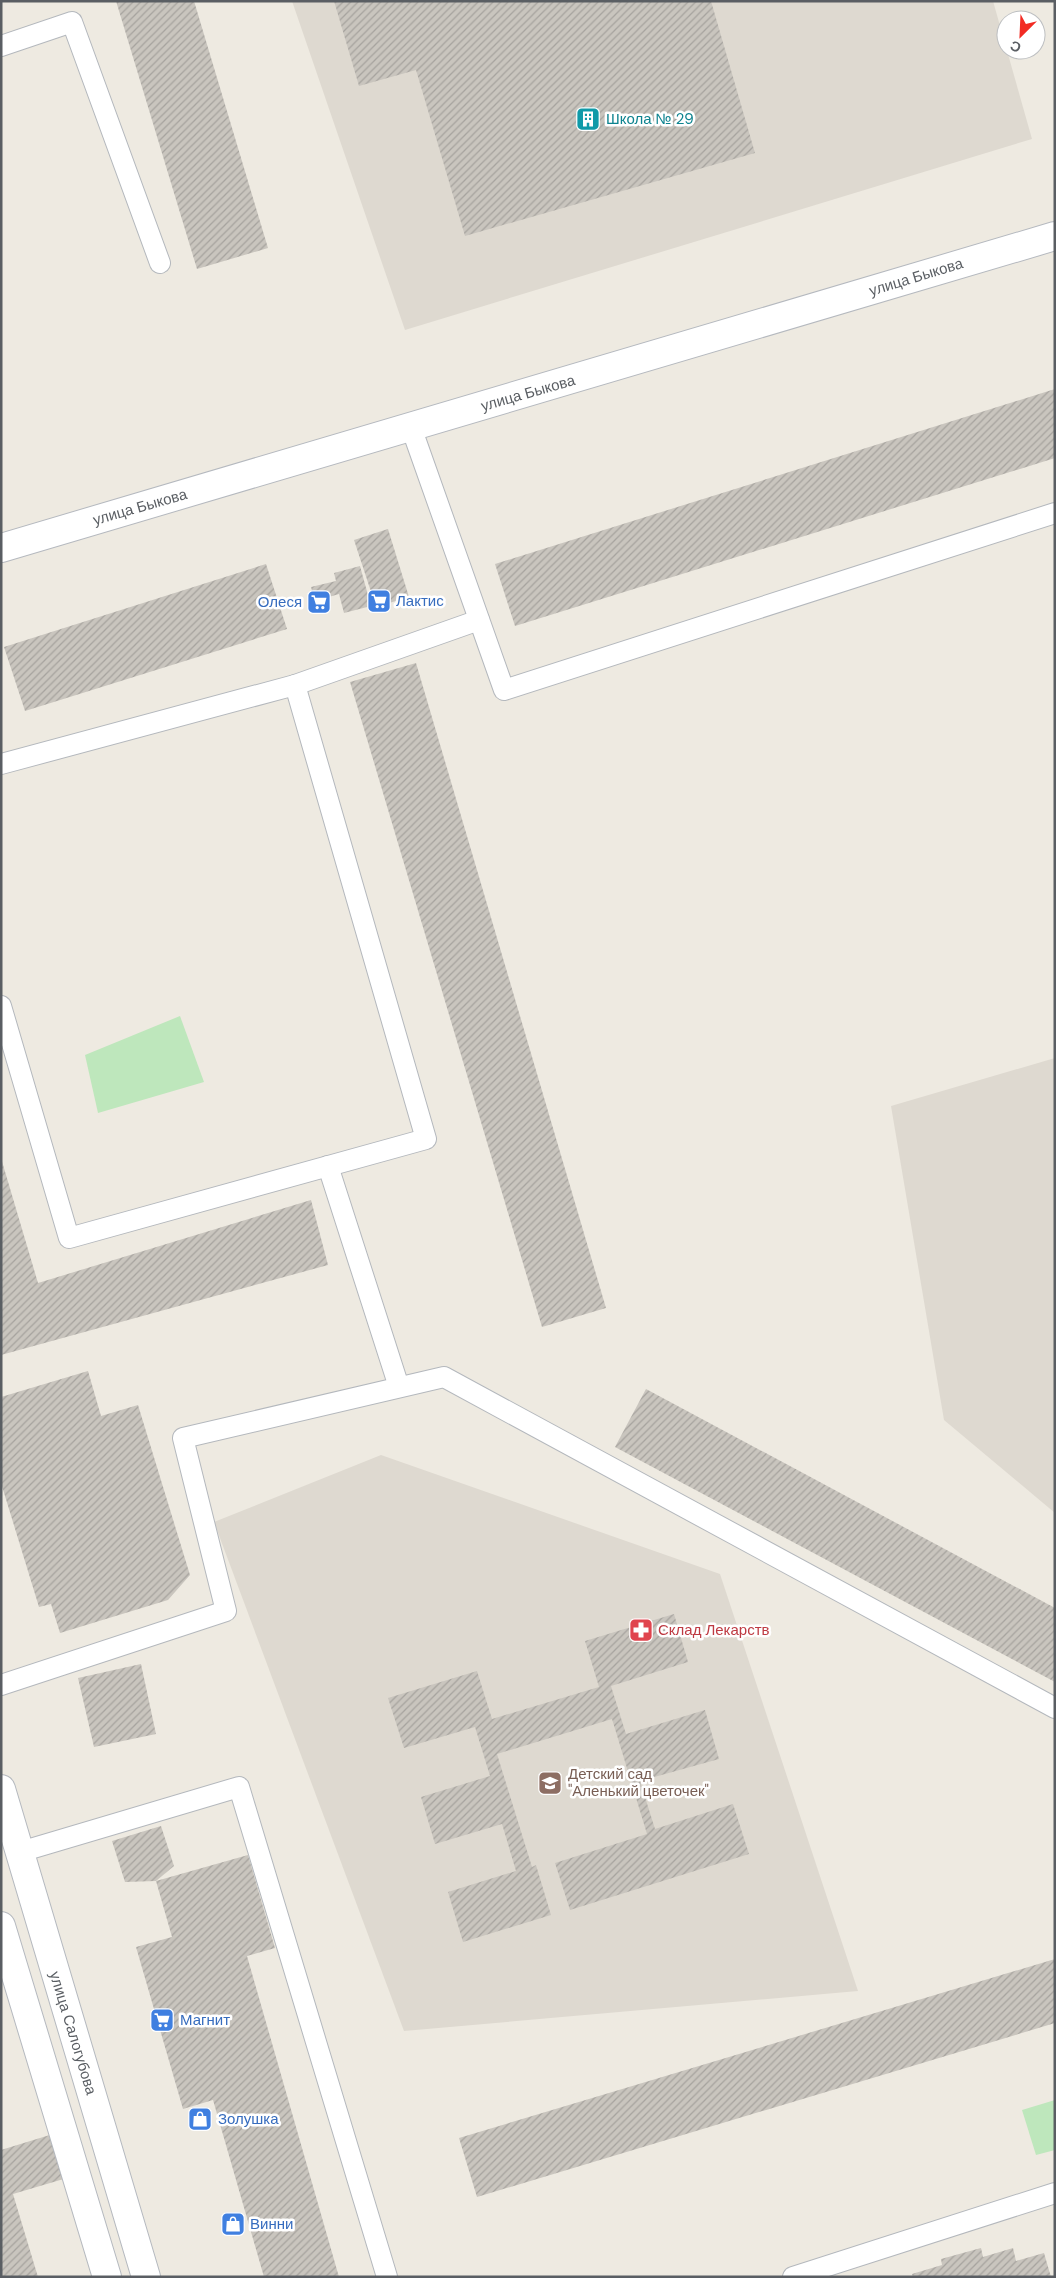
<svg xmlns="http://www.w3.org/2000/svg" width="1056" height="2278" font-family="'DM Sans',sans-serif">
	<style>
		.education { fill: #ded9d0 }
		.park { fill: #bee7bc }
		.building { fill: url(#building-hatch) }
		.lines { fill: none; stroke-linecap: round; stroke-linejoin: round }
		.lane-casing { stroke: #b4b8bd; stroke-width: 22 }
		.secondary-casing { stroke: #b5b9bf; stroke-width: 30 }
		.lane { stroke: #fff; stroke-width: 20 }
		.secondary { stroke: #fff; stroke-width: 28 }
		.labels { text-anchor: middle; stroke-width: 5; stroke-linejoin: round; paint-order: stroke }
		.culture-label { font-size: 15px; fill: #0d838f; stroke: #fff; text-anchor: start }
		.street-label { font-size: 15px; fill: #5a5e63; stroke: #fff }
		.shop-label { font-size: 15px; fill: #366cbe; stroke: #fff; text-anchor: start }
		.health-label { font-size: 15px; fill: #be3a42; stroke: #fff; text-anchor: start }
		.education-label { font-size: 15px; fill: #785e54; stroke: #fff; text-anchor: start }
	</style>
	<defs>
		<pattern id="building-hatch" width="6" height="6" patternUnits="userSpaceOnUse" patternTransform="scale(1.25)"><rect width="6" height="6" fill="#c9c5be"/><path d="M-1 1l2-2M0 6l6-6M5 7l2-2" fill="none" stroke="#a6a39e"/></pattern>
	</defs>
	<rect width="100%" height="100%" fill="#eeeae1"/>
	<g class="education">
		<path d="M292 1H993L1032 139 405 330Z"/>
		<path d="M1055 1058V1513L944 1420 891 1106Z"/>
		<path d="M381 1455 720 1574 858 1991 404 2031 214 1522Z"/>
	</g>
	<g class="park">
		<path d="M180 1016 204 1082 98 1113 85 1055Z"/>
		<path d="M1055 2100V2150L1036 2155 1022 2110Z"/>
	</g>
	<g class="building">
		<path d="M116 1H194L268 248 197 269Z"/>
		<path d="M334 1H711L755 153 465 236 416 70 359 86Z"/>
		<path d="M1055 389V458L515 626 495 564Z"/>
		<path d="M388 529 409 597 376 607 354 540Z"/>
		<path d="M266 564 287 629 25 711 4 647Z"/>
		<path d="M360 566 371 606 344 613 339 594 315 601 311 587 336 581 334 573Z"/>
		<path d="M416 663 606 1308 542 1327 350 682Z"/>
		<path d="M1 1158 38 1283 311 1200 328 1265 1 1355Z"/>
		<path d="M88 1371 101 1416 138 1405 190 1575 168 1600 60 1633 51 1604 39 1607 1 1483V1397Z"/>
		<path d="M646 1389 1055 1608V1682L615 1447Z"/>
		<path d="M674 1614 688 1662 611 1686 626 1734 705 1710 719 1759 640 1781 655 1829 733 1804 749 1854 570 1910 555 1863 647 1834 612 1719 497 1754 532 1867 536 1865 551 1915 463 1942 448 1892 516 1871 502 1824 435 1844 421 1797 490 1776 475 1727 404 1748 388 1698 477 1671 492 1719 599 1687 585 1641Z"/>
		<path d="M141 1664 156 1734 94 1747 78 1678Z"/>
		<path d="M161 1826 174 1866 156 1881 125 1882 112 1841Z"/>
		<path d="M248 1855 275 1948 247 1956 339 2277H264L213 2100 183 2109 136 1947 172 1937 156 1881Z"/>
		<path d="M1055 1959V2023L477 2197 459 2138Z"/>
		<path d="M53 2134 67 2178 13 2194 38 2277H1V2150Z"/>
		<path d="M981 2248 983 2257 1013 2248 1016 2261 1044 2253 1051 2277H913L912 2274 942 2265 941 2259Z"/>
	</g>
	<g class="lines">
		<g class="lane-casing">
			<g id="lane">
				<path d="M1 46 72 22 160 263"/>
				<path d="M411 427 504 690 1055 513"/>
				<path d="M295 685 479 620"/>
				<path d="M1 764 295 685 426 1139 69 1238 1 1006"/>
				<path d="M328 1166 399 1387"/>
				<path d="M1 1685 226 1611 183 1438 444 1377 1055 1708"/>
				<path d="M20 1852 239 1787 387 2277"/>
				<path d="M793 2277 1055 2193"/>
			</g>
		</g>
		<g class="secondary-casing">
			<g id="secondary">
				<path d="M1 548 1055 236"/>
				<path d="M1 1789 146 2277"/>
				<path d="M1 1926 107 2277"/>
			</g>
		</g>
		<use href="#lane" class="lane"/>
		<use href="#secondary" class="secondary"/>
	</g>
	<defs>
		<g id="building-square" transform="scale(1.25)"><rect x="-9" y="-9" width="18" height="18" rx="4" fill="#0f9aa8" stroke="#fff"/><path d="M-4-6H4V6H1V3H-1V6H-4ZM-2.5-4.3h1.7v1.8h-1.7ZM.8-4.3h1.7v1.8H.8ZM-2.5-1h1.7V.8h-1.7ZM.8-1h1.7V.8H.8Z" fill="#fff"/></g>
		<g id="supermarket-square" transform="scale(1.25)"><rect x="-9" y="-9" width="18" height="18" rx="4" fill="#3f7fe0" stroke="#fff"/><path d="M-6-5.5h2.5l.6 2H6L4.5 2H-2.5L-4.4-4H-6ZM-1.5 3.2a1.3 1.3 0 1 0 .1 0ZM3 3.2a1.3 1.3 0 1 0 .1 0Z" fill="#fff"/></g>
		<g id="pharmacy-square" transform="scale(1.25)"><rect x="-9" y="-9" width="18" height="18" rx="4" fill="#e0444e" stroke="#fff"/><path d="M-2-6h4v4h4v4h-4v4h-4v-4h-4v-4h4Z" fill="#fff"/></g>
		<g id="school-square" transform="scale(1.25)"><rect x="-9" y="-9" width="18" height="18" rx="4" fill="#8d6e63" stroke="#fff"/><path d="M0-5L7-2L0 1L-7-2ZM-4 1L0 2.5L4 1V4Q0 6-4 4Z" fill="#fff"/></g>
		<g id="shop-square" transform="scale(1.25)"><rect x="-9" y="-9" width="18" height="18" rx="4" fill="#3f7fe0" stroke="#fff"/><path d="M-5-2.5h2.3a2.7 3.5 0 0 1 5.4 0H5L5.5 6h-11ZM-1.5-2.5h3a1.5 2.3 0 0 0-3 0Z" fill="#fff"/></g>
	</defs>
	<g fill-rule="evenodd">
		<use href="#building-square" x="588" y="119"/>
		<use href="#supermarket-square" x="379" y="601"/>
		<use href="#supermarket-square" x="319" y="602"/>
		<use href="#pharmacy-square" x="641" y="1630"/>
		<use href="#school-square" x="550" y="1783"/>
		<use href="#supermarket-square" x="162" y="2020"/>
		<use href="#shop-square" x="200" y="2119"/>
		<use href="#shop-square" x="233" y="2224"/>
	</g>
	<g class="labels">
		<g class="culture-label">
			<text x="606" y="124">Школа № 29</text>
		</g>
		<g class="street-label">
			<text transform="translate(916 277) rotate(-17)" y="5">улица Быкова</text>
			<text transform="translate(528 393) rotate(-16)" y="5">улица Быкова</text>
			<text transform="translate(140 507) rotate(-16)" y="5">улица Быкова</text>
			<text transform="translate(73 2033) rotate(73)" y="5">улица Салогубова</text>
		</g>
		<g class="shop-label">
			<text x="396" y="606">Лактис</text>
			<text x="302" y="607" text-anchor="end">Олеся</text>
			<text x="180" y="2025">Магнит</text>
			<text x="218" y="2124">Золушка</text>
			<text x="250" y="2229">Винни</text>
		</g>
		<g class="health-label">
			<text x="658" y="1635">Склад Лекарств</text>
		</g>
		<g class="education-label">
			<text x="568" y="1779">Детский сад<tspan x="568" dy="17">"Аленький цветочек"</tspan></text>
		</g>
	</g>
	<rect width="1056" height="2278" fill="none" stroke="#5a5e63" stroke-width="5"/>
	<g transform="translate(1021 35) rotate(204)"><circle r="24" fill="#ffffff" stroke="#bdbfc1"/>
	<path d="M0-4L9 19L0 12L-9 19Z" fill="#f22b23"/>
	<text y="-8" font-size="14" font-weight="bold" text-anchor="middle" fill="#5a5e63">С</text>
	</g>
</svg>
